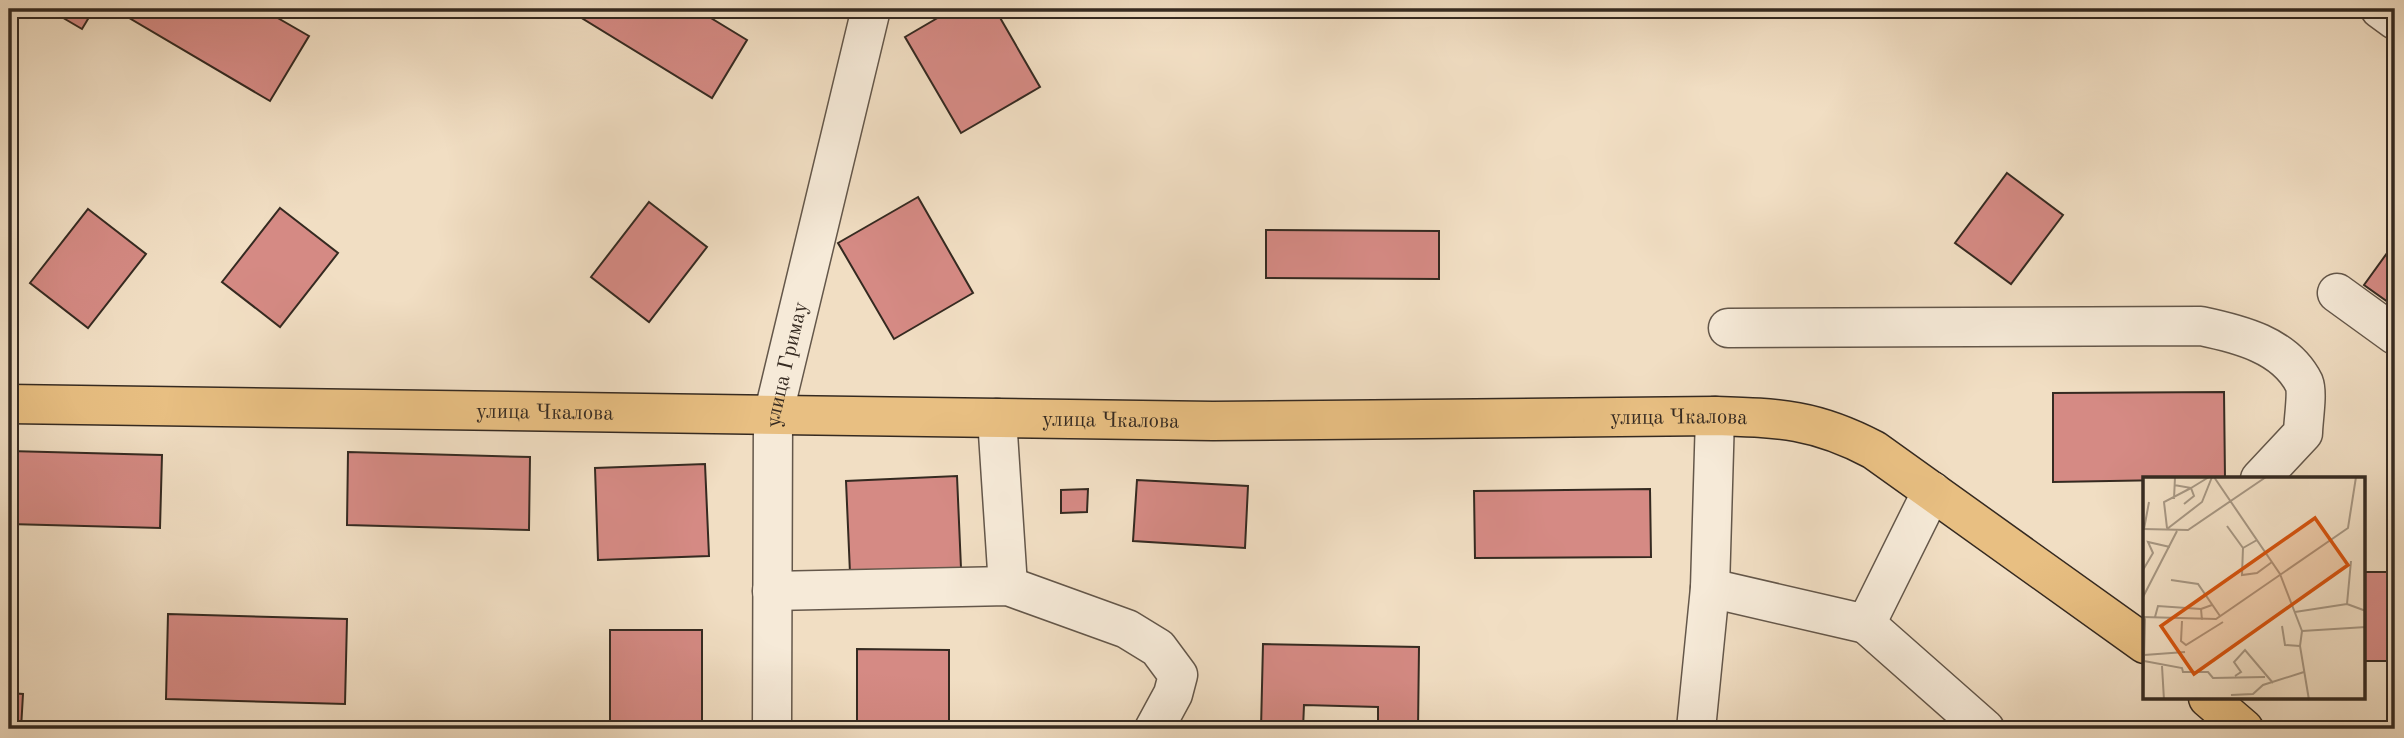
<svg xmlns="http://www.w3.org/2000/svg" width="2404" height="738" font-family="'Old Standard TT',serif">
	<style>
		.building { fill: #d58a84; stroke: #352a21; stroke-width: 2 }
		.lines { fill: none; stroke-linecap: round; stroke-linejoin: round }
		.minor-casing { stroke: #64574a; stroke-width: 41 }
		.major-casing { stroke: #352a21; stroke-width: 41 }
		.minor { stroke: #f6ead8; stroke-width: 38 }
		.major { stroke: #e8bf82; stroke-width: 38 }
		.labels { text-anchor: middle; stroke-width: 5; stroke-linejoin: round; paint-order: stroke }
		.street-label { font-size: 21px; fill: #352a21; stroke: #f6ead8 }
		.inset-road { fill: none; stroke: #a69682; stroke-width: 2 }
		.view { fill: #d6540e; fill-opacity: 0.15; stroke: #d6540e; stroke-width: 3.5 }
		.inset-edge { fill: none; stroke: #352a21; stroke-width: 3.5 }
	</style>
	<rect width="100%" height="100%" fill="#f1dec3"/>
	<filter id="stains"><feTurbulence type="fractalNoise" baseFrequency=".00286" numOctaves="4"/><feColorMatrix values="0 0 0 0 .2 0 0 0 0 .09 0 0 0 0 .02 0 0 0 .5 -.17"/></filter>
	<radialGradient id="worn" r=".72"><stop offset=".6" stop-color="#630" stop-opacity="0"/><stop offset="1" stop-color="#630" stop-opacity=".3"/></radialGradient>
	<g class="building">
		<path d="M48 9H94L82 29Z"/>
		<path d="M114 9H262L309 36 270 101Z"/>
		<path d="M567 9H696L747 40 712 98Z"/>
		<path d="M953 9H995L1040 87 961 133 905 37Z"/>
		<path d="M2007 173 2063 215 2011 284 1955 243Z"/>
		<path d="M918 197 973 293 894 339 838 243Z"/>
		<path d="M649 202 707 247 649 322 591 277Z"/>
		<path d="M280 208 338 253 280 327 222 282Z"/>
		<path d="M88 209 146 254 88 328 30 283Z"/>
		<path d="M1266 230 1439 231V279L1266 278Z"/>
		<path d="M2395 242V307L2364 285Z"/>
		<path d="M2224 392 2225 479 2053 482V393Z"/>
		<path d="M9 451 162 455 160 528 9 524Z"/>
		<path d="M348 452 530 457 529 530 347 525Z"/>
		<path d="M705 464 709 556 598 560 595 468Z"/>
		<path d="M957 476 961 568 850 573 846 481Z"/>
		<path d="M1137 480 1248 486 1245 548 1133 541Z"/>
		<path d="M1088 489 1087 512 1061 513V490Z"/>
		<path d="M1650 489 1651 557 1475 558 1474 491Z"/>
		<rect x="2364" y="572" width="31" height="89"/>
		<path d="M168 614 347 619 345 704 166 699Z"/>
		<rect x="610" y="630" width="92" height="99"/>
		<path d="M1263 644 1419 647 1418 729H1378V707L1304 705 1303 729H1261Z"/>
		<path d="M857 649 949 650V729H857Z"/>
		<path d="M9 693 23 694 21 729 9 728Z"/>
	</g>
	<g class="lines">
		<g class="minor-casing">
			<g id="minor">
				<path d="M2380 9 2395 20"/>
				<path d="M2337 293 2395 335"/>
				<path d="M1728 328 2201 326C2239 334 2285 345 2304 383 2308 393 2303 422 2303 433L2260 479"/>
				<path d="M997 418 1008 586"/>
				<path d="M1710 588 1866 624 1932 491"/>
				<path d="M772 591 1008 586 1127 629 1158 648 1178 675 1173 694 1154 729"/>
				<path d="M1866 624 1985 729"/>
				<path id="s1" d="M772 729 773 416 871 9"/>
				<path d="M1696 729 1710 588 1715 416"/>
			</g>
		</g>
		<g class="major-casing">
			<g id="major">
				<path id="s2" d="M9 404 1213 421 1715 416C1780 418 1815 419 1874 450L2145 644"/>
				<path d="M2208 698 2244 729"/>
			</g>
		</g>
		<use href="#minor" class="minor"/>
		<use href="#major" class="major"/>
	</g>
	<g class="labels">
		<g class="street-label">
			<text dy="7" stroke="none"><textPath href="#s1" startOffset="366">улица Гримау</textPath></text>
			<text dy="7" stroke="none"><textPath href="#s2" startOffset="536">улица Чкалова</textPath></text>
			<text dy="7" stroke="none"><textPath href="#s2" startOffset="1670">улица Чкалова</textPath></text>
			<text dy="7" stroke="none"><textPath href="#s2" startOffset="1102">улица Чкалова</textPath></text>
		</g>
	</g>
	<g transform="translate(2143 477)">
		<rect width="222" height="222" fill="#f1dec3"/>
		<path class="inset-road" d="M71 0 137 97 159 154 157 169 166 223M31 8 48 11 66 0M31 22 32 0M41 27 51 19 48 11M84 49 100 71M24 51 21 25 48 11M0 52 45 53 123 0M1 52 6 25M24 52 59 25 69 0M114 63 100 71 99 98 114 96 129 85M208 84 204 127 223 134M0 93 10 76 5 65 27 70M28 103 55 107 77 139M0 120 34 54M152 135 204 127M0 140 73 142 205 51 213 0M12 140 15 129 58 132M59 143 58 132 69 128M39 144 38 164 43 168 80 145M139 149 142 168 157 169M159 154 223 150M1 178 42 175M1 184 39 191 40 195H65L70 201 122 200M19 189 21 223M92 199 98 195 91 185 102 173 130 206M88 218 110 217 120 208 161 195M0 221 2 140"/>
		<path class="view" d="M172 41 205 88 51 197 18 149Z"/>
		<rect width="222" height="222" class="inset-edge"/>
	</g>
	<rect width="2404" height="738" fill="none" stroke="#f1dec3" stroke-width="35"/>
	<rect x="10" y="10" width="2383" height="717" fill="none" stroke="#352a21" stroke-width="3.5"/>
	<rect x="18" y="18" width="2369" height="703" fill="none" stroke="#352a21" stroke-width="2"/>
	<rect width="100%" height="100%" filter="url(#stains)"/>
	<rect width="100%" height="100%" fill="url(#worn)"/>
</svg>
